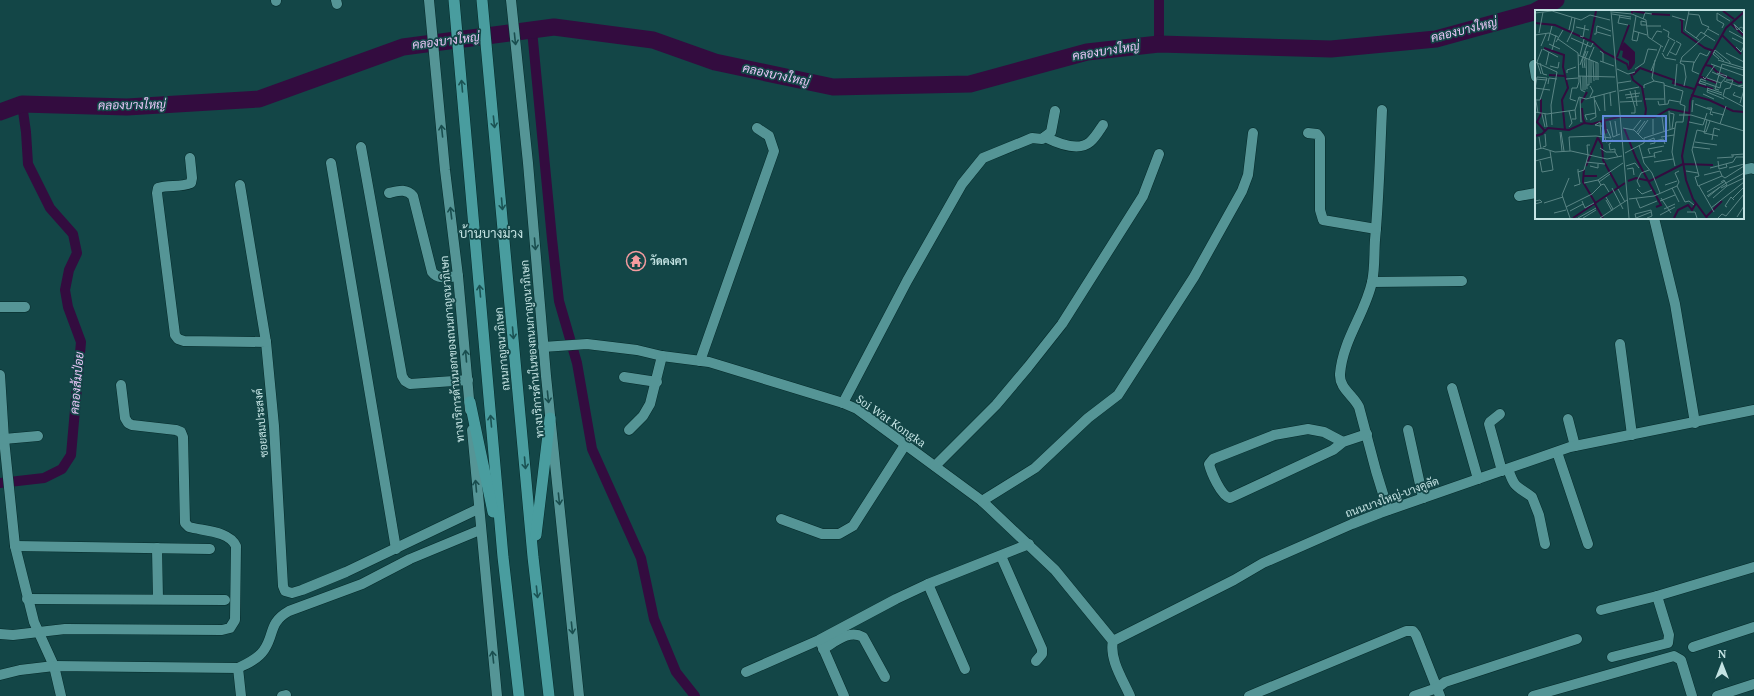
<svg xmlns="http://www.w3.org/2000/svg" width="1754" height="696" font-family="'Noto Serif',Sarabun,serif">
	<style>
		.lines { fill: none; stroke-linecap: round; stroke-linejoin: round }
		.canal { stroke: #330c3f; stroke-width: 10 }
		.river { stroke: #330c3f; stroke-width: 17 }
		.minor-casing { stroke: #062b2b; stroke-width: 11 }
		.tertiary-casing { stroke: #062b2b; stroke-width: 11 }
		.secondary-casing { stroke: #062b2b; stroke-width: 11 }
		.trunk-casing { stroke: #062b2b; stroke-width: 12 }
		.minor { stroke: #559596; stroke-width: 10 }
		.tertiary { stroke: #559596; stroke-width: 10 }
		.secondary { stroke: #559596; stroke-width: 10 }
		.trunk { stroke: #499d9f; stroke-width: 11 }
		.oneway { stroke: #1a4e4f }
		.oneway2 { stroke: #1b5354 }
		.labels { text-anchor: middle; stroke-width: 3.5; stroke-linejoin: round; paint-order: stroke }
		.poi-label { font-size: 11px; font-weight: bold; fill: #c4e3e3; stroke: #134647; text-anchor: start }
		.street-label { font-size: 11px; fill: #c4e3e3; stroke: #134647 }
		.water-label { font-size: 12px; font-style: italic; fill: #e9c6f7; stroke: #134647 }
		.quarter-label { font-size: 13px; fill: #c4e3e3; stroke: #134647 }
		.inset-river { fill: none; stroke: #330c3f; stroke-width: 2 }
		.inset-road { fill: none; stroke: #5a8585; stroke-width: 1 }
		.view { fill: #608adc; fill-opacity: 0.15; stroke: #608adc; stroke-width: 2 }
		.inset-edge { fill: none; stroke: #c4e3e3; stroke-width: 2 }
	</style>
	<rect width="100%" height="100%" fill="#134647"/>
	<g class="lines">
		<g class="canal">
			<path d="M1159 0V44"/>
			<path d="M532 30 552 239 559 301 577 363 592 449 641 558 654 619 676 672 695 696"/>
			<path d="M0 483 44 478 62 469 71 455 81 342 68 307 65 290 69 270 77 253 73 234 50 208 28 164 26 132 22 104"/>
		</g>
		<path class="river" d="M0 112 22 104 127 107 259 99 403 47 554 27 653 40 715 62 833 87 970 84 1087 52 1159 44 1331 49 1436 39 1534 12 1556 0"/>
		<g class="minor-casing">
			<g id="minor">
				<path d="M276 0V1"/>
				<path d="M336 0 337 4"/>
				<path d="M1534 65 1536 77"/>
				<path d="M1382 110C1380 153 1379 197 1375 240 1374 254 1375 269 1372 282 1365 314 1343 339 1340 374 1339 388 1353 395 1359 407L1376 471 1388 510"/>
				<path d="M1308 133 1317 134 1320 138V210L1323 220 1376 229"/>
				<path d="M1045 137C1057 143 1078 152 1090 142 1095 138 1099 131 1103 125"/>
				<path d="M361 147 402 376 405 381 410 384 468 380"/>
				<path d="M190 158 192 178 191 183C180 188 168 184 158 188L157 193 175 335 178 339 184 341 266 342 274 426 283 586 285 591 292 593 302 590 346 572 478 509"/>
				<path d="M331 163 396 549"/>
				<path d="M1743 170 1752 168 1754 169"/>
				<path d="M240 185 266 342"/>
				<path d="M389 193C398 191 406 188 413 196L432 272C438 280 449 277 458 276"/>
				<path d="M1519 196 1536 193"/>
				<path d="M1654 218 1675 304 1695 423"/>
				<path d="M1372 282 1462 281"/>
				<path d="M0 307H25"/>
				<path d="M1620 344 1632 435"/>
				<path d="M543 347 587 344 637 350 662 356 709 362 843 403 857 409 982 501 1055 570 1113 641"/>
				<path d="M700 361 774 151 769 136 757 128"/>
				<path d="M0 375 4 439 15 546 34 622 54 666 61 696"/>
				<path d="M624 377 657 382"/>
				<path d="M1452 388 1478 479"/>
				<path d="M843 403 907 281 962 184 983 158 1032 138 1042 139 1051 132 1055 111"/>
				<path d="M1500 414 1490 422 1489 424 1502 471"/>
				<path d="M1568 419 1575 446"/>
				<path d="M629 430 643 416 650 404 662 356"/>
				<path d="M1408 430 1423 498"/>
				<path d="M4 439 38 436"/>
				<path d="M1343 442 1324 432 1308 429 1274 435 1213 459 1209 464C1211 472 1221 496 1230 498L1333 450 1343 442 1367 434"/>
				<path d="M1557 452 1588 544"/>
				<path d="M935 466 996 405 1028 367 1062 324 1143 196 1159 154"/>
				<path d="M1508 469C1515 489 1516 485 1532 497L1539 515 1545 544"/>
				<path d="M982 501 1035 468 1088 418 1118 395 1194 277 1242 191 1248 175 1253 133"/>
				<path d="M781 519 822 534H839L853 526 905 445"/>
				<path d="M15 546 210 549"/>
				<path d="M157 548 158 599"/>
				<path d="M1001 556 1042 649V654L1036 661"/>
				<path d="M928 584 965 669"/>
				<path d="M27 599 225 600"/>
				<path d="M1601 610 1657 596 1754 567"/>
				<path d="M0 634 13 635 65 629 222 630 230 628 235 620 236 546C229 531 204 531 189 527L185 523 183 437 181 432 176 430 132 425 128 423 125 418 121 385"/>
				<path d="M821 643 844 696"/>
				<path d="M1693 647 1754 627"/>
				<path d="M823 649C835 642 849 629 863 637L885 677"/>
				<path d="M1612 657 1668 643 1669 635 1657 596"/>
				<path d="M238 668 241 696"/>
				<path d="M746 672 819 640 896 599 928 584 1029 544"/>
				<path d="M0 675 20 670 54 666 238 668C247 664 258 659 264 650 275 634 268 623 289 611L362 584 410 559 480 530"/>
				<path d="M282 696 286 695"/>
				<path d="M1249 696 1406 631H1413L1416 635 1440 696"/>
				<path d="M1414 696 1437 688 1445 682 1577 639"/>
				<path d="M1533 696 1674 656 1681 660 1692 696"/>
				<path d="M1717 696 1754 684"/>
			</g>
		</g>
		<g class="tertiary-casing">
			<path id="tertiary" d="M1130 696C1123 680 1109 659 1113 641L1234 580 1263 563 1352 524 1380 513 1570 447 1754 410"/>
		</g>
		<g class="secondary-casing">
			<g id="secondary">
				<path d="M429 0 445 170 458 276 470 410"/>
				<path d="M511 0 528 163 546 376 579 696"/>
				<path d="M472 430 497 696"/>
			</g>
		</g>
		<g class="trunk-casing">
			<g id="trunk">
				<path d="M454 0 503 557 519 696"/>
				<path d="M482 0 533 557 549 696"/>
				<path d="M470 402 493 512"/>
				<path d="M536 535 550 418"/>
			</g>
		</g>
		<use href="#minor" class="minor"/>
		<use href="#tertiary" class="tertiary"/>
		<use href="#secondary" class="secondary"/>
		<use href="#trunk" class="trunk"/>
	</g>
	<defs><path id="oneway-shaft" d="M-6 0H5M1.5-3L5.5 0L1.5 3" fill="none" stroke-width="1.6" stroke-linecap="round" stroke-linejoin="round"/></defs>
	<g class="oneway">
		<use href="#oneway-shaft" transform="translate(515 39) rotate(84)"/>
		<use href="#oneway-shaft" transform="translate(442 131) rotate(-96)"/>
		<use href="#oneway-shaft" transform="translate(451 213) rotate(-97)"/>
		<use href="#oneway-shaft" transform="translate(535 244) rotate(85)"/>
		<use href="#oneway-shaft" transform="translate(466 356) rotate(-95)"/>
		<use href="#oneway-shaft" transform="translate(548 397) rotate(84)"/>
		<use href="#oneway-shaft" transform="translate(476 486) rotate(-95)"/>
		<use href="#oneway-shaft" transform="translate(559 499) rotate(84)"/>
		<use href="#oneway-shaft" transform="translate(572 628) rotate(84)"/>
		<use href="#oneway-shaft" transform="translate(493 657) rotate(-96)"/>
	</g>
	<g class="oneway2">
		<use href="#oneway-shaft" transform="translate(462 86) rotate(-95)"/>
		<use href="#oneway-shaft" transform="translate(494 122) rotate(84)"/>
		<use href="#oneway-shaft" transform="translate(502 204) rotate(85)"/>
		<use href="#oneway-shaft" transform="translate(480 291) rotate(-95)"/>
		<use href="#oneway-shaft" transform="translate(513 333) rotate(85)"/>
		<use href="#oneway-shaft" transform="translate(491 421) rotate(-95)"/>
		<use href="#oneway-shaft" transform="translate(525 463) rotate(85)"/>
		<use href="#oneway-shaft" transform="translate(537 592) rotate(84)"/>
	</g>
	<defs>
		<g id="temple-ring" transform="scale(1)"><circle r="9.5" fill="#134647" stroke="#f49b9f" stroke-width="1.5"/><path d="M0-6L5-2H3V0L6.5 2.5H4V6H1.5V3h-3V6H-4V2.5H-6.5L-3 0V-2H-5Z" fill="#f49b9f"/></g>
	</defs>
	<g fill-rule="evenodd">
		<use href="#temple-ring" x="636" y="261"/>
	</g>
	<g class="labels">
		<g class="poi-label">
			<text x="650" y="265">วัดคงคา</text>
		</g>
		<g class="street-label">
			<text transform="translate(452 349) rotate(-95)" y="4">ทางบริการด้านนอกของถนนกาญจนาภิเษก</text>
			<text transform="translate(502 349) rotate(-95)" y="4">ถนนกาญจนาภิเษก</text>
			<text transform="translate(532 349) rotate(-95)" y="4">ทางบริการด้านในของถนนกาญจนาภิเษก</text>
			<text transform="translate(891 421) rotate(35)" y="4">Soi Wat Kongka</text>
			<text transform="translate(261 423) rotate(-95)" y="4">ซอยสมประสงค์</text>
			<text transform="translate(1392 497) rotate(-20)" y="4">ถนนบางใหญ่-บางคูลัด</text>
		</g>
		<g class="water-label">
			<text transform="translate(1464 30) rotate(-14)" y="4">คลองบางใหญ่</text>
			<text transform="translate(446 41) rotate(-7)" y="4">คลองบางใหญ่</text>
			<text transform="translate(1106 51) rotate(-9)" y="4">คลองบางใหญ่</text>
			<text transform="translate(776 75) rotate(12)" y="4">คลองบางใหญ่</text>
			<text transform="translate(132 105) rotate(-1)" y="4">คลองบางใหญ่</text>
			<text transform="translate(77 383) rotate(-85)" y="4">คลองส้มป่อย</text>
		</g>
		<g class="quarter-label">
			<text x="491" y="238">บ้านบางม่วง</text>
		</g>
	</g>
	<g transform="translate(1535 10)">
		<rect width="209" height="209" fill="#134647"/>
		<path d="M89 32 100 42V53L96 59H94V51L87 47 88 41 85 40Z" fill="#330c3f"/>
		<path class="inset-river" d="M188 1 199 9M97 4V1L110 3M116 4 135 5M145 9 147 11V22L170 38 179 41M0 13 20 15 58 32 69 42 92 54 94 60M195 13 209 26M187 25 206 44M55 31 61 1M9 38 29 45 28 57 33 78 27 90 30 120M82 47 94 15M170 55 176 56 182 62 204 73 207 72M96 64 98 70 107 77 111 99 110 107M14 65 30 66M98 65 105 58 139 70 138 73 159 79M164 66 182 73M161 74 178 79M156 85 174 90 198 101 209 102M6 89V104L2 112 10 121M46 93 52 82M47 98 48 109 50 113M89 118 101 148 126 195 121 197M67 125 71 122 69 109M0 126 7 124 13 118 34 120 49 113 57 114 83 107H120L134 99 154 103M63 128 67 135 68 150 83 177M148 154 178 155M51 156 63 127M49 159 48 172 61 194M48 166H62M93 171 101 168 115 171 148 154M60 194 68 208M171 207 187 191M38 208 90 173M139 208 143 200 153 195 157 200 161 193M172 208 158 189 151 170 147 146 154 109 155 91 168 59 191 18 209 2"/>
		<path class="inset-road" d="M17 1 46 10 55 5M76 1 94 208M154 1 150 20 164 30M77 2 97 4 111 10 113 27 128 37M0 3 17 1M77 4 96 7M154 4 164 5 167 14 174 17 169 24M55 5 75 10M85 5 83 13 93 15M101 6 97 30 102 31 104 22M137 6 150 10M84 7 96 9M108 9 110 3 117 4M111 12 106 11V15H112M199 14 202 20 206 17 209 19M200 15 209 24M112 16H126M41 17 54 20M187 18 189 14 182 10V3L195 11M128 19 134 22 133 27 140 31M173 19 184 25M34 20 37 7M99 21 112 25M194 21 209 29M62 22 76 26M4 23 8 2M59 24H61L62 16 76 21M0 25 14 23 23 27M45 26 48 27 50 15M36 28 56 37 58 33M161 28 166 22 180 31M197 28 209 34M23 29 43 43 44 72 42 78H37L35 89 41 91M117 29 122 21 127 22M13 31 17 16M21 32 28 20M32 32 38 20 40 8M14 34 25 39M6 36 11 24M201 37 206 42 209 36M8 39 23 47M17 40 21 25M65 41 68 43V52M128 42 134 29M135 42 141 45 146 34 141 31M179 42 189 51M127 43 130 48 141 50M191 43 209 52M43 45 63 53V70M45 45 49 29M132 46 140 32M51 48 52 79M54 49 59 37M184 49 178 44 180 40 195 52V54M56 50V73M120 50 117 68 119 71 129 73 130 94M183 50 209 58M58 51 59 71M65 51 79 56M146 51 159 52 157 61 164 64M0 52 22 62 16 95 17 115M2 52 7 39M2 52 6 64M61 52V70M5 53 8 64 12 65M159 53 165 43 172 46 175 41M176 54 209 66M187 54 209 60M11 55 14 42M45 55 53 32M15 56 23 58 24 52M48 58 47 51 51 41M50 58 49 51 53 41M82 59 93 64 100 62M100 59 109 53 113 39 122 40M116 61 126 36M177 62 190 68M32 63V60L41 57M43 66 80 67M45 66 46 80 50 82M48 66V80M50 66V80M168 67 170 69 180 55M172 68 186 73 192 66 182 63M0 69 12 70M31 69 43 68M191 70H198L195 78 190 79 188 86 209 97M165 71 185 78 186 73M171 71 166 69 164 73 171 75M189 71 203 76M83 73 96 71M13 74 14 68 22 69M52 75H54V49M209 75 203 76 209 78M140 76 142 54M149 76 151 67 149 55 145 53 147 47 171 25M0 78 15 80M109 78V75L119 71M172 78 187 83M173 78 172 82 189 89M0 79 2 67 12 68 5 90H0M100 80 102 96M172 80 187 85M184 80 180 79 187 54M84 81 104 77M95 81 100 98V103H96M200 82 198 85 206 88M75 83 76 96M69 84 70 101M168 84 179 89M0 85 3 103M90 85 105 83M55 87 58 81 55 76M45 88 46 112M91 88 104 86M110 89H129M60 90 65 101M123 91 124 95 133 94 134 90 145 92M85 92 107 91M205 93 209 80M160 94 176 100M172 98H177L175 104 178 105M34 101 37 113 34 117M134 101 135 119M0 102 12 104 40 100 44 87 51 89 81 81M157 102 158 90M177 102 189 105M135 103 139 104 137 119M7 104 10 117M10 104 12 117M144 105H156L209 121M127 107 129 121M37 109H41L40 100M118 109V124M52 110 50 105 61 103M55 110 61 107 59 86M172 110 169 123 183 126M75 111 78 127 85 124M80 111 82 125M175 111 171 122 162 120 157 140 164 166 160 167 163 176 187 166 190 168 209 156M0 112 1 124M154 112 168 115 172 103M185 114 191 96M65 116H68L71 132 78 130M65 116 60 115 65 112 66 125M88 118 99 120 108 129M140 118 137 142 140 156M98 120 106 110M25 122 27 141M26 122 29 141M102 122 110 111M103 124 113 110M4 127 6 139M126 127 139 125M177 130 179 118 185 120M120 131 128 129 130 134M109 132 119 128 120 133 115 134M160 132 182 135M76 133 74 134 75 140 80 139V142M104 135 109 153 117 163 125 183M8 137 11 136 10 124M158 137 175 139M65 138 71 142H80L83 147M0 140 7 138 20 142 36 141 72 149 87 146M35 141 34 127 61 126 76 128 72 119M90 143 109 133V128L140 118 141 112H148L150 96 145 94 148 81 129 75M115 144 113 139 129 136M196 145 209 144M53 146 52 135H55M107 148 119 146M120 148 119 143 127 141M182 148 198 147V145M0 151 16 147M5 151 7 162 18 160 15 141M183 151 184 159 192 157 191 154M51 152 70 154M119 152 138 149M55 156 63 158V154M91 156 100 153 104 158M175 158 198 152 201 147H209M194 158 209 154M43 159V162L49 160 53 146M92 159 98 158 99 165M151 161 163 163M169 165 185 161 187 166M34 168 27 185 35 208M64 172 75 164M186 172 189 170 192 175 186 178M49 173 63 170M191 173 209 163M66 175 69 174 74 182M130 175 142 171M39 176 45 174 43 162M142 176 150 192 154 191 159 195M142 176 144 172 140 163 144 161M164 176 179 202M105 177 102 171 106 163 114 160M77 178 88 199M137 178 144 192M83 179 90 192M102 179 107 184 117 180M172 182 190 171M172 186 191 173M71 187 78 199M173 187 185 177M101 188 105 198 122 191M126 188 136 203M178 188 192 176 209 168M198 188 209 177M94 189 119 186 142 176M71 190 77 201M0 191 5 190 7 192 0 194M47 191 50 198 59 193M125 191 140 185M9 193 28 187M31 197 57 184 66 175 63 170 88 153M192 197 190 196 196 187 199 190M176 198 209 172M129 199 140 194M35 201 48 194M152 202H160L162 208M19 203 31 200M125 205 140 197M202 207 209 196M43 208 61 198M48 208 61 200M65 208 92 190M101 208 100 204 116 200 117 206 112 208M101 208 116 202M183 208 187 204 191 206 209 184"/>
		<path class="view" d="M68 106H131V131H68Z"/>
		<rect width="209" height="209" class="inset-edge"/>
	</g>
	<g transform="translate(1722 664)" stroke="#134647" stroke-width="3" paint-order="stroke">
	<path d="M0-3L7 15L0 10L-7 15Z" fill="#c4e3e3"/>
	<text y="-6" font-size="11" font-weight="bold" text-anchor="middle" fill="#c4e3e3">N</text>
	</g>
</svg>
